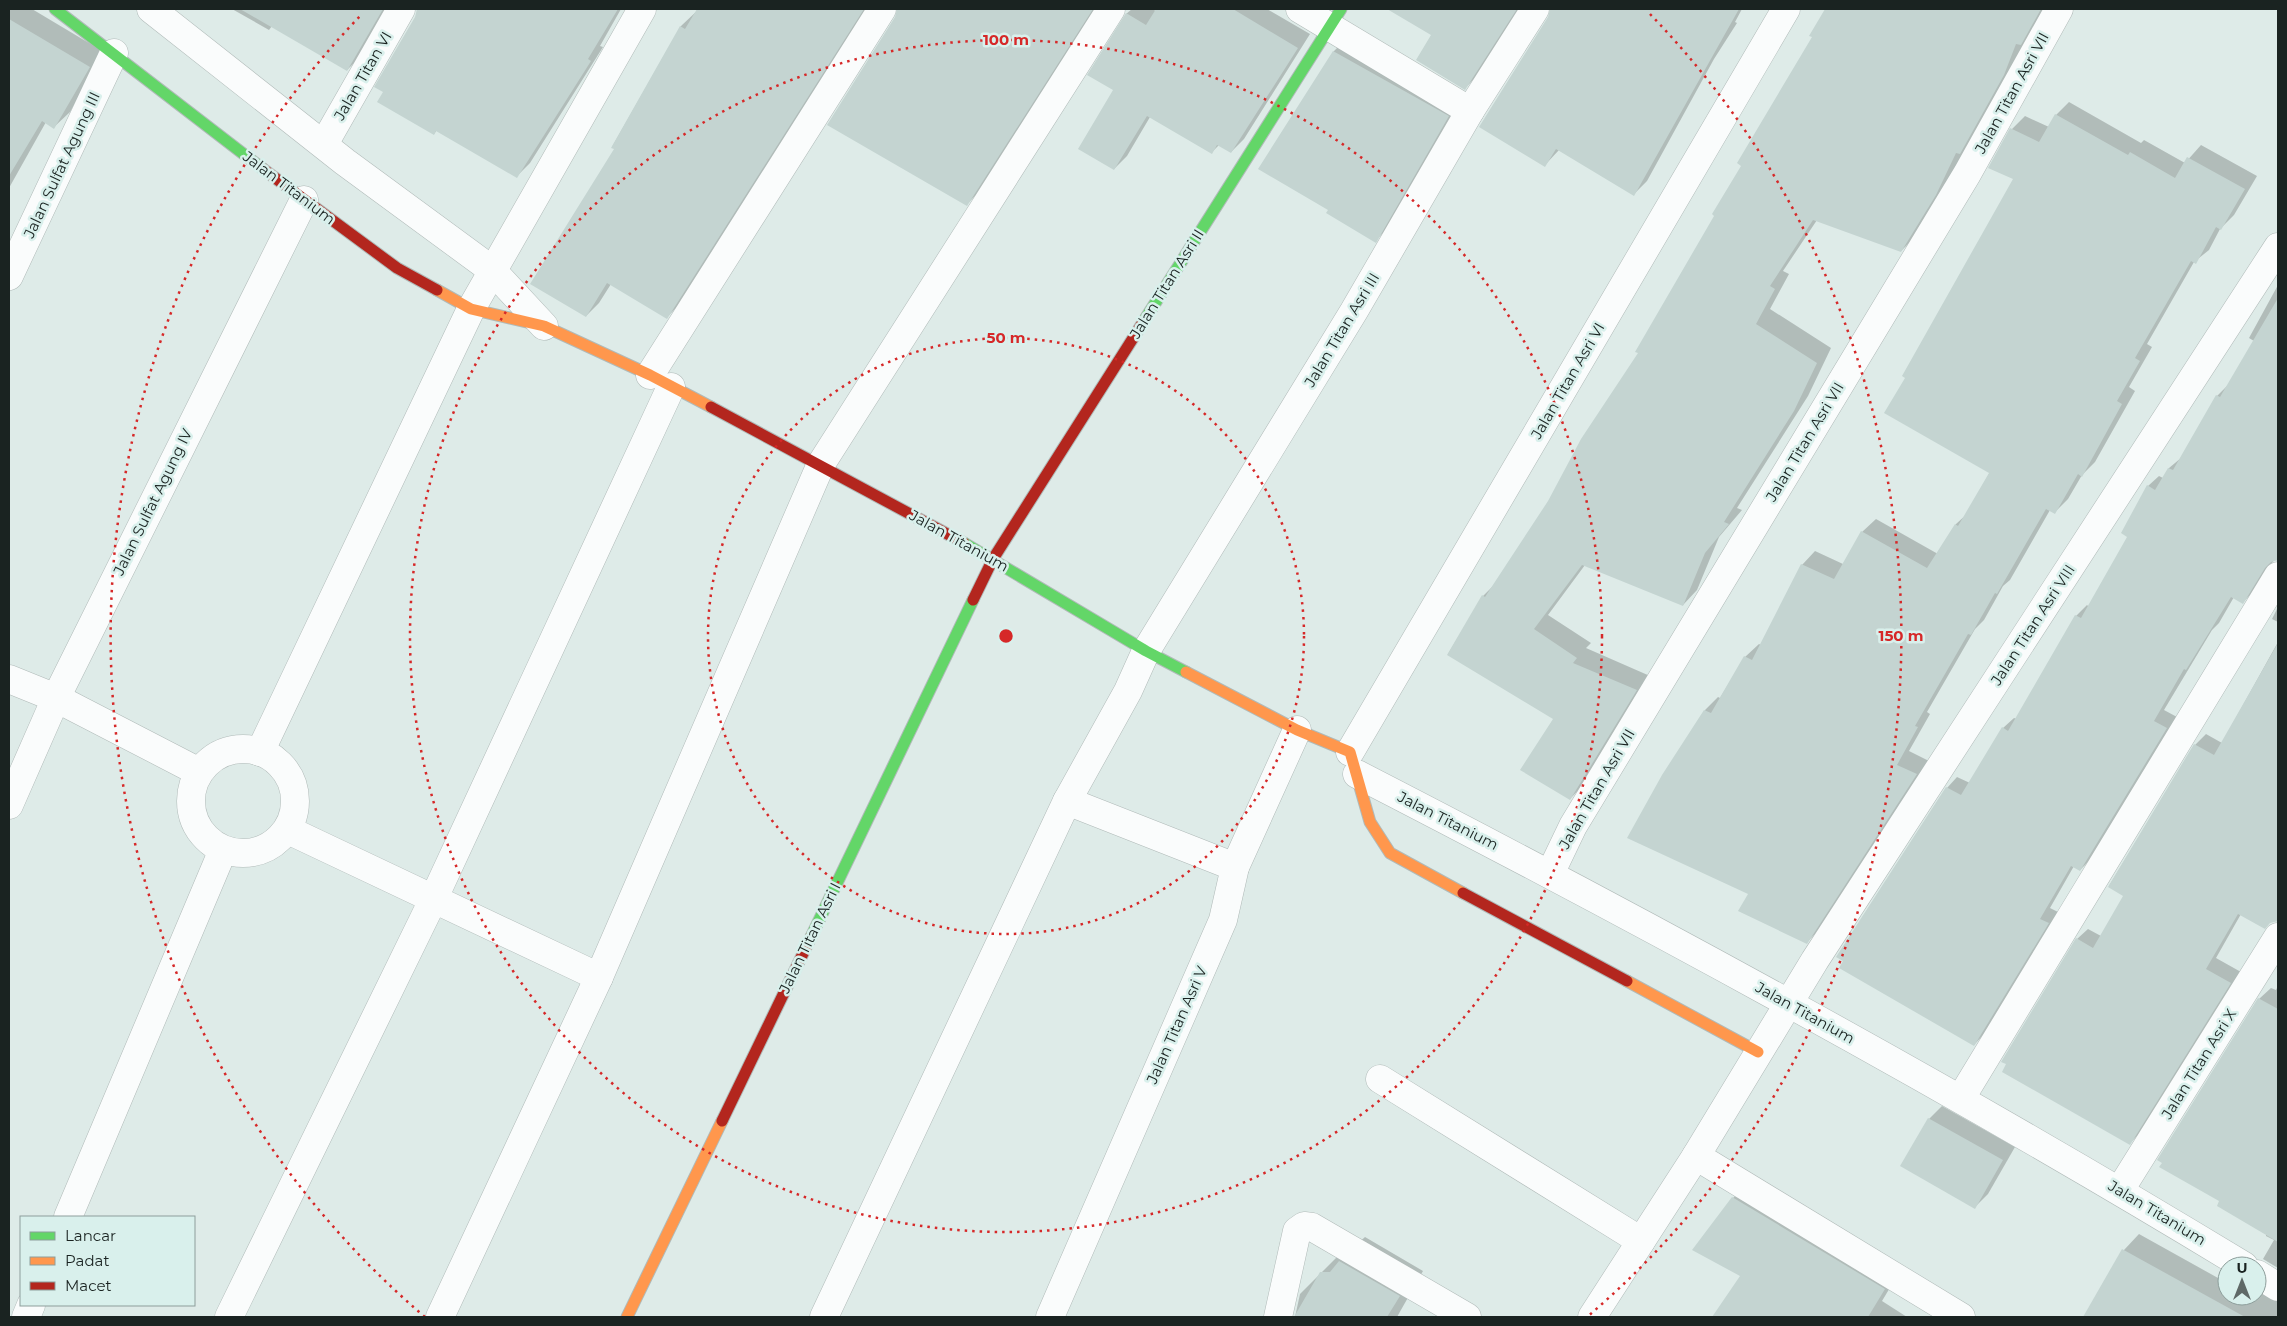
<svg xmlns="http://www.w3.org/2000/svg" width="2287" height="1326" font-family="Montserrat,sans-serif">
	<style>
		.shadow { fill: #0003 }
		.building { fill: #c4d4d1 }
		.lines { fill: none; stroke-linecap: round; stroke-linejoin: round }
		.street-casing { stroke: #b0bab8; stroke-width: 29 }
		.fast-casing { stroke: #b0bab8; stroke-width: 13 }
		.slow-casing { stroke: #b0bab8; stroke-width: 13 }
		.jam-casing { stroke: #b0bab8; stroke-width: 13 }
		.street { stroke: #fafcfc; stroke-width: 28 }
		.fast { stroke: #63d668; stroke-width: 11 }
		.slow { stroke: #ff974d; stroke-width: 11 }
		.jam { stroke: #b3261e; stroke-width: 11 }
		.ring { fill: none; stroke: #d62828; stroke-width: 2.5; stroke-dasharray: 2.5 5 }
		.labels { text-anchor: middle; stroke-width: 5; stroke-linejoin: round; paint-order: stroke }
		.street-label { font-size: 15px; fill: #1a2321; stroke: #d9f0ec }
		.centre { fill: #d62828; stroke: #d9f0ec; stroke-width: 2.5 }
		.ring-label { font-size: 15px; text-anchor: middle; font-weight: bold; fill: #d62828; stroke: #d9f0ec; stroke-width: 5; stroke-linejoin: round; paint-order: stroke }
	</style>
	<rect width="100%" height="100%" fill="#deebe8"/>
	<g class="shadow">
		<path d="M9 9H32L104 52 70 112 54 127 46 122 9 188Z"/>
		<path d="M232 9H388L360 57 347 70 272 26 269 30Z"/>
		<path d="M418 9H621L600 46 603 47 530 163 517 176 437 130 434 134 416 17Z"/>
		<path d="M699 9H867L680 304 667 317 611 284 599 303 586 316 616 149 612 147 681 26Z"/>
		<path d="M899 9H1097L980 191 967 204 897 17Z"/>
		<path d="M1132 9H1152L1156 11 1157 9H1267L1310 34 1244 139 1231 152 1219 145 1212 152 1150 117 1127 156 1114 169 1115 90 1126 14Z"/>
		<path d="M1389 9H1520L1478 75 1465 88 1433 35Z"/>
		<path d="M1552 9H1742L1735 22 1737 23 1714 59 1647 181 1634 194 1559 150 1545 165 1549 18Z"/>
		<path d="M1827 9H2046L2035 29 2027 38 2018 60 1974 139 1966 147 1950 180 1916 236 1901 251 1817 220 1783 271 1789 274 1770 309 1831 348 1808 396 1737 508 1742 510 1719 537 1697 590 1683 605 1585 565 1548 615 1591 643 1586 648 1650 676 1584 784 1570 799 1555 719 1448 654 1483 596 1496 583 1549 501 1640 353 1813 37 1811 35Z"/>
		<path d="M1347 38 1461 103 1388 228 1375 241 1330 210 1260 169 1334 51Z"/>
		<path d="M2069 102 2141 143 2144 140 2185 163 2201 145 2257 176 2234 215 2220 229 2209 250 2194 262 2147 344 2152 347 2129 387 2135 391 2095 462 2082 475 2068 499 2055 512 2050 510 2010 580 2003 586 1984 620 1975 629 1927 712 1930 714 1909 751 1929 761 1820 929 1807 942 1750 894 1705 710 1718 697 1720 698 1745 657 1759 644 1761 645 1802 565 1815 551 1843 564 1862 532 1876 519 1938 554 1956 524 1967 514 1990 472 2014 178 2012 129 2025 116 2049 127 2056 115Z"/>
		<path d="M2278 285V559L2274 560 2253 592 2243 602 2234 597 2219 623 2212 630 2164 710 2177 717 2091 859 2080 870 2074 866 2050 908 2058 912 1984 1034 1974 1045 1947 788 1957 777 1970 783 2003 728 2014 718 2017 719 2076 616 2087 605 2089 607 2129 536 2148 486 2159 476 2163 478 2169 468 2181 458 2217 396 2228 385 2254 341 2249 338Z"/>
		<path d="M2278 607V622L2272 619Z"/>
		<path d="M2278 642V879L2261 909 2241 914 2216 958 2241 972 2140 1133 2130 1143 2077 939 2088 929 2101 936 2125 895 2109 886 2195 745 2206 734 2222 743Z"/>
		<path d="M2278 986V1268L2263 1259 2274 1240 2266 1236 2259 999 2271 988 2276 990Z"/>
		<path d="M1942 1106 2015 1147 1988 1194 1975 1207 1929 1119Z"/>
		<path d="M1746 1185 1897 1276 1882 1301 1907 1317H1714L1742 1275 1733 1198Z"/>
		<path d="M2139 1234 2227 1283V1296H2257V1276L2278 1280V1317H2085L2124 1250Z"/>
		<path d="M1365 1237 1423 1271 1397 1317H1295L1300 1294 1346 1248 1354 1247Z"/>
	</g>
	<g class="building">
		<path d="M240 9H383L347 71Z"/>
		<path d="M417 9H618L588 59 591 61 517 178 436 131 434 135 377 102 383 92 374 87 415 17Z"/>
		<path d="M697 9H864L667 319 607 283 586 317 530 284 614 149 611 148 680 26 685 29Z"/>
		<path d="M897 9H1093L967 206 827 125 895 17Z"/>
		<path d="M1156 9H1233L1298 48 1231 153 1217 145 1212 154 1147 116 1114 170 1078 149 1113 90 1087 75 1126 13 1146 25Z"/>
		<path d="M1387 9H1517L1465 90 1416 60 1431 35Z"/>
		<path d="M1550 9H1739L1634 196 1556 149 1545 167 1479 127 1548 17Z"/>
		<path d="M1825 9H2041L2021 45 2016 44 2004 75 1960 154 1956 153 1936 195 1901 252 1813 220 1770 286 1775 289 1756 324 1817 363 1794 411 1724 522 1729 524 1705 553 1683 606 1582 565 1534 629 1577 658 1573 663 1637 690 1570 800 1520 770 1553 719 1447 655 1482 595 1485 597 1548 501 1581 439 1638 353 1635 352 1714 216 1712 214 1741 166 1737 163 1812 37 1809 36Z"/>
		<path d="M9 19 90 67 54 129 42 121 9 176Z"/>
		<path d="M1333 51 1449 116 1376 243 1326 213 1328 210 1258 169Z"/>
		<path d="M2055 114 2128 155 2130 152 2175 178 2187 157 2245 189 2221 230 2216 227 2196 264 2191 261 2135 358 2140 361 2117 401 2122 404 2082 477 2078 474 2055 514 2046 509 1997 594 1995 593 1971 635 1968 634 1915 726 1918 727 1897 765 1917 774 1807 944 1738 911 1748 894 1627 838 1662 775 1704 710 1711 713 1744 656 1752 660 1801 564 1834 579 1861 531 1927 568 1955 524 1958 526 1989 473 1884 413 1905 378 1902 376 2013 179 1988 168 2010 128 2039 142Z"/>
		<path d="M2278 298V560L2271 562 2265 568 2243 604 2231 597 2186 670 2184 669 2154 721 2167 728 2080 871 2071 866 2040 919 2049 923 1974 1046 1839 968 1843 961 1836 957 1946 787 1961 795 2002 727 2008 731 2075 615 2081 618 2127 537 2121 533 2147 485 2155 490 2168 468 2173 470 2216 395 2220 397Z"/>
		<path d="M2278 643V921L2270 923 2265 929 2238 914 2206 969 2231 983 2130 1145 2002 1072 2006 1064 2001 1062 2076 938 2093 948 2123 896 2108 887 2194 744 2214 755Z"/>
		<path d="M2258 998 2278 1009V1242L2217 1206 2219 1201 2159 1167 2162 1163 2157 1160Z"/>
		<path d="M1928 1118 2003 1160 1975 1209 1900 1166Z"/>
		<path d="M1732 1197 1885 1289 1868 1317H1712L1740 1276 1692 1250Z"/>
		<path d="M2122 1249 2245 1317H2083Z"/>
		<path d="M1339 1261 1400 1296 1387 1317H1294L1320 1272H1330Z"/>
	</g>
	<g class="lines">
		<g class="street-casing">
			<g id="street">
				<path d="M151 9 345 162 492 270 544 326"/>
				<path d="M1300 9 1470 111"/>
				<path d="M324 144 401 9"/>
				<path d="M9 276 114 53"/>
				<path d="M650 375 882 9"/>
				<path d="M9 679 56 698 199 772"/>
				<circle cx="243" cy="801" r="52"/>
				<path d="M260 752 471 309 642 9"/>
				<path d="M1350 752 1786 9"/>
				<path d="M1357 774C1658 929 1955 1090 2244 1266"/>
				<path d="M1067 801 1235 867"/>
				<path d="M9 805 56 698 304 200"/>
				<path d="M288 830 599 977"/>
				<path d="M1550 874 1573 826 1967 174 2059 9"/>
				<path d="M1380 1079 1641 1241"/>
				<path d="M1961 1098 2278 576"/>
				<path d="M1696 1156 1961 1317"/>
				<path d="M2120 1190 2278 937"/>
				<path d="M68 1217 223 850"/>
				<path d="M2257 1274 2278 1287"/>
				<path d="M26 1317 31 1305"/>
				<path d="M229 1317 433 900 671 387"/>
				<path d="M440 1317 599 977 821 464 1111 9"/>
				<path d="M824 1317 1067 801 1128 691 1146 651 1354 311 1470 111 1535 9"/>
				<path d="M1050 1317 1223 920 1235 867 1297 730"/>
				<path d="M1278 1317 1297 1231 1304 1226 1312 1227 1467 1317"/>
				<path d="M1592 1317 1696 1156 1815 960 2278 247"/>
			</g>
		</g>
		<g class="fast-casing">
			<g id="fast">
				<path d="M55 9 263 169"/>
				<path d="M1142 324 1341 9"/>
				<path d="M964 543 1146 651 1186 672"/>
				<path d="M811 937 973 600"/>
			</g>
		</g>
		<g class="slow-casing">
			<g id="slow">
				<path d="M437 290 471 309 544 326 650 375 711 407"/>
				<path d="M1186 672 1297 730 1350 752 1370 822 1390 853 1463 893"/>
				<path d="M1627 981 1758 1052"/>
				<path d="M627 1317 722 1121"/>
			</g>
		</g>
		<g class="jam-casing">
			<g id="jam">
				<path d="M263 169 397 268 437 290"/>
				<path d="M711 407 964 543"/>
				<path d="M973 600 993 559 1142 324"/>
				<path d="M1463 893 1627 981"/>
				<path d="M722 1121 811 937"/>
			</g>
		</g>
		<use href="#street" class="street"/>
		<use href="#fast" class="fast"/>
		<use href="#slow" class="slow"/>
		<use href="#jam" class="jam"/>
	</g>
	<g class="ring">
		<circle cx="1006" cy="636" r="298"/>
		<circle cx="1006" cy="636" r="596"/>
		<path d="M425 1317A895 895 0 0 1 362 14M1650 14A895 895 0 0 1 1587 1317"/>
	</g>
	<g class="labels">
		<g class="street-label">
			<text transform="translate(363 76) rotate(-60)" y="5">Jalan Titan VI</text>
			<text transform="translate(2012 93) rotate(-61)" y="5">Jalan Titan Asri VII</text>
			<text transform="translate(62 165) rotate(-65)" y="5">Jalan Sulfat Agung III</text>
			<text transform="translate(289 188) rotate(37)" y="5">Jalan Titanium</text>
			<text transform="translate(1167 284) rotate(-58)" y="5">Jalan Titan Asri II</text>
			<text transform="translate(1342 330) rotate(-59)" y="5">Jalan Titan Asri III</text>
			<text transform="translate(1568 381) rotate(-60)" y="5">Jalan Titan Asri VI</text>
			<text transform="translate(1805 442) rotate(-59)" y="5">Jalan Titan Asri VII</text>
			<text transform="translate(153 502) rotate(-64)" y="5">Jalan Sulfat Agung IV</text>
			<text transform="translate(959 541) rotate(29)" y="5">Jalan Titanium</text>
			<text transform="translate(2033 625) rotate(-57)" y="5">Jalan Titan Asri VIII</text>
			<text transform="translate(1597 789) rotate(-60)" y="5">Jalan Titan Asri VII</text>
			<text transform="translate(1448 821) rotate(27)" y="5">Jalan Titanium</text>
			<text transform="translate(810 938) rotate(-64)" y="5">Jalan Titan Asri I</text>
			<text transform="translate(1805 1013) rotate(29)" y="5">Jalan Titanium</text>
			<text transform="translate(1177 1025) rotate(-66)" y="5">Jalan Titan Asri V</text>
			<text transform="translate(2199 1064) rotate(-58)" y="5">Jalan Titan Asri X</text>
			<text transform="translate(2157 1213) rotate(31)" y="5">Jalan Titanium</text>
		</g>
	</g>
	<circle cx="1006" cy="636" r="8" class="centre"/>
	<g class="ring-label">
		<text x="1006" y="45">100 m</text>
		<text x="1006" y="343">50 m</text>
		<text x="1901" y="641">150 m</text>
	</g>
	<rect width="2287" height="1326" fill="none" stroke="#1a2321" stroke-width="20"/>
	<rect x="20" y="1216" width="175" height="90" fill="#d9f0ec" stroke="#8d9e9b"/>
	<rect x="30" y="1232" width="25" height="8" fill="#63d668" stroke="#8d9e9b"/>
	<text x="65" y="1241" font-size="15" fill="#1a2321">Lancar</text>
	<rect x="30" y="1257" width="25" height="8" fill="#ff974d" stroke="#8d9e9b"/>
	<text x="65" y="1266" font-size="15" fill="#1a2321">Padat</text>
	<rect x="30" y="1282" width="25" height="8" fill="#b3261e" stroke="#8d9e9b"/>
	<text x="65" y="1291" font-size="15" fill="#1a2321">Macet</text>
	<g transform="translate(2242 1281)"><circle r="24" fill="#d9f0ec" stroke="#8d9e9b"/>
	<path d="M0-4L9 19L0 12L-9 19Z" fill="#5f6967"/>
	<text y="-8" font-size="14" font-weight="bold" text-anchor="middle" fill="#1a2321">U</text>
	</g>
</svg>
